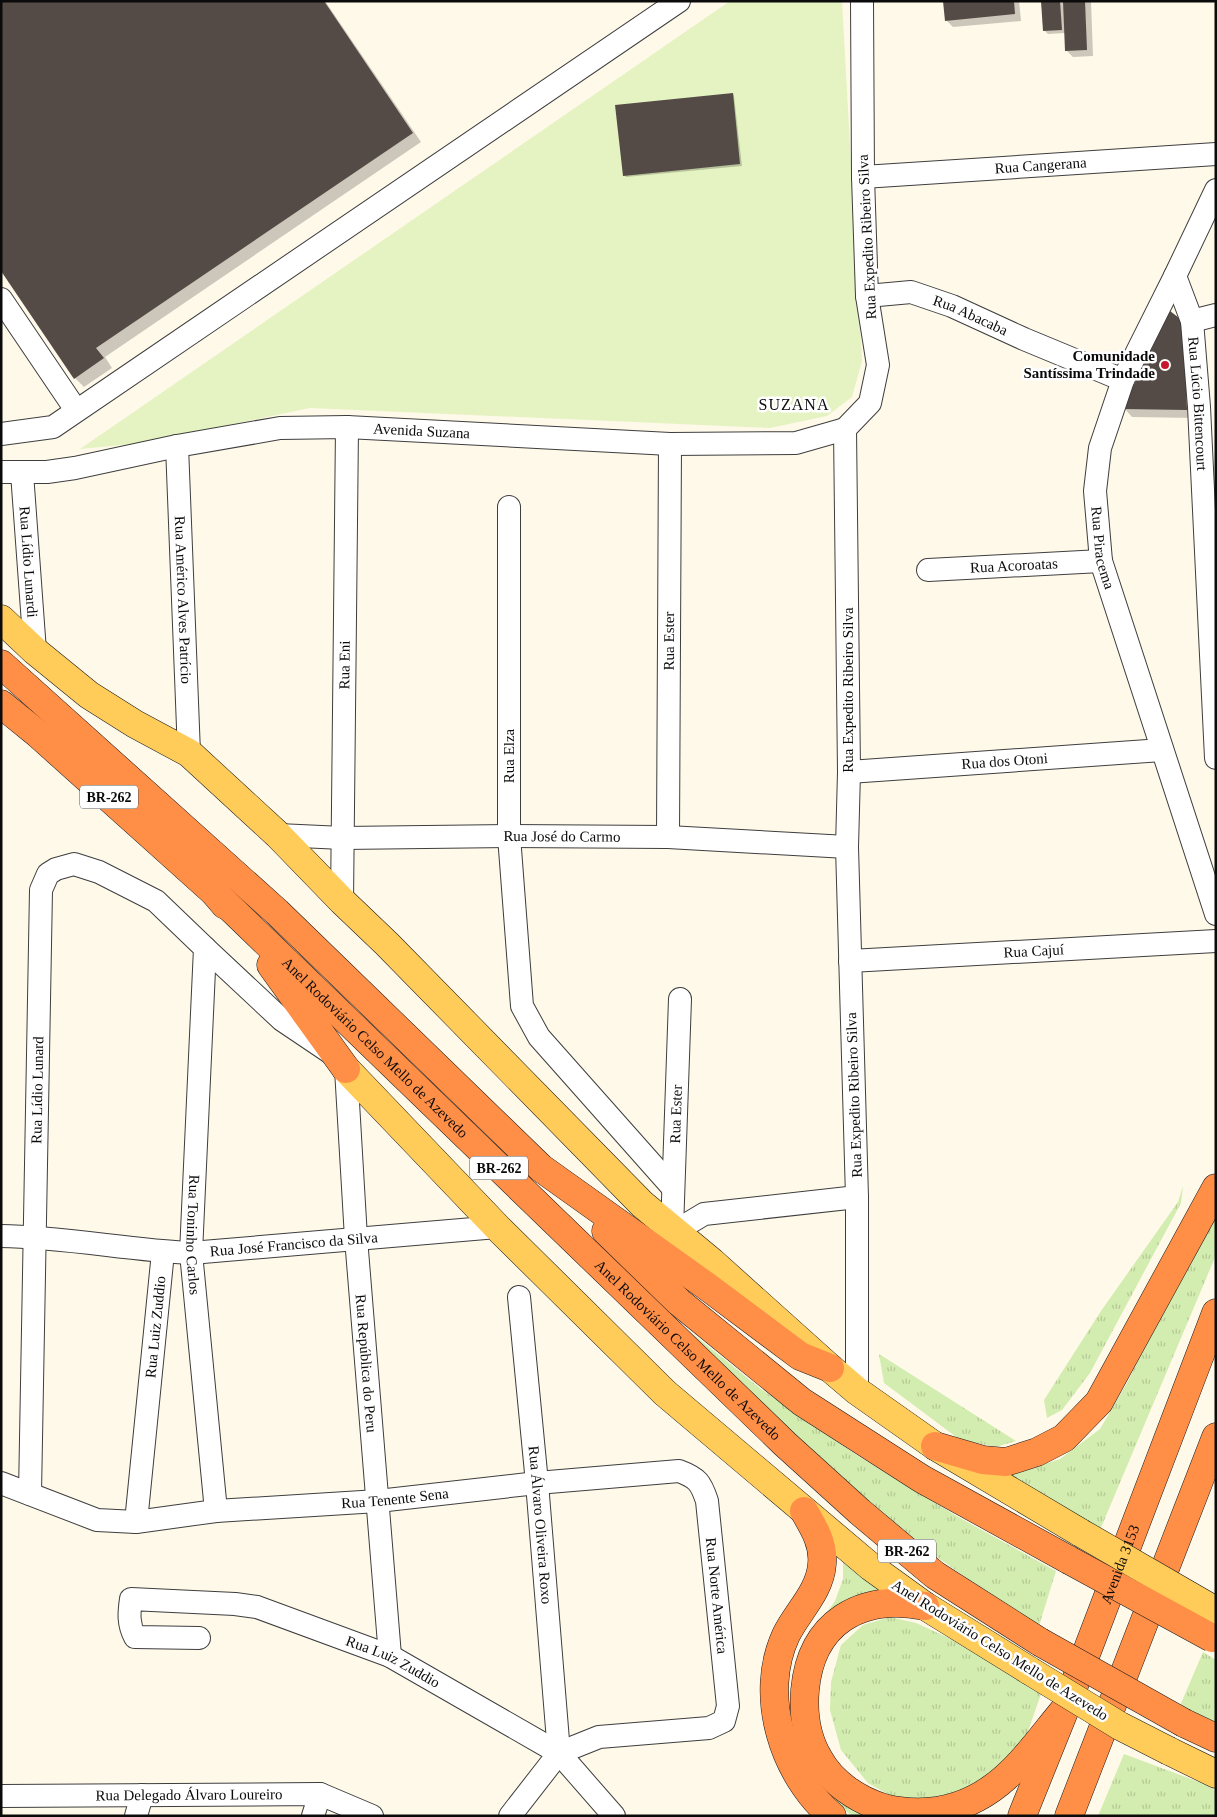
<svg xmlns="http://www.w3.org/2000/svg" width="1217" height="1817" font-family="'Times New Roman',serif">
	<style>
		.grass { fill: url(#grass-tufts) }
		.pitch { fill: #e5f3c2 }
		.shadow { fill: #0003 }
		.building { fill: #544b46 }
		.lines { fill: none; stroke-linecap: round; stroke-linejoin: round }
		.minor-casing { stroke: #3e3e3e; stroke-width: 24 }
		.major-casing { stroke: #1c1c1c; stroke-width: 29 }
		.highway-casing { stroke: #1c1c1c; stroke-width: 29 }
		.minor { stroke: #fff; stroke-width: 22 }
		.major { stroke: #ffcb59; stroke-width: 28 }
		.highway { stroke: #ff8e47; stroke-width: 28 }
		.major-bridge-casing { stroke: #1c1c1c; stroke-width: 29; stroke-linecap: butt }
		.highway-bridge-casing { stroke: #1c1c1c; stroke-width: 29; stroke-linecap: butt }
		.major-bridge { stroke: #ffcb59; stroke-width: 28 }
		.highway-bridge { stroke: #ff8e47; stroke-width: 28 }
		.poi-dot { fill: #c6182c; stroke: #fff; stroke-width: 2 }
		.labels { text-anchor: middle; stroke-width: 5; stroke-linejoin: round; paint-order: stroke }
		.shield { fill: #fff; stroke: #545454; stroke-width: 1 }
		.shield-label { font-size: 14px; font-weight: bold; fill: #0b0b0b }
		.street-label { font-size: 15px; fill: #0b0b0b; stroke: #fff }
		.poi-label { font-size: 15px; font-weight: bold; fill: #0b0b0b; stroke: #fff; text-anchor: end }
		.neighbourhood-label { font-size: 16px; letter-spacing: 1px; fill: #0b0b0b; stroke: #fff }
	</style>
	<defs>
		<pattern id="grass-tufts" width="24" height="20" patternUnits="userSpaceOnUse" patternTransform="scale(1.25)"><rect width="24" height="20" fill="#d3ecaf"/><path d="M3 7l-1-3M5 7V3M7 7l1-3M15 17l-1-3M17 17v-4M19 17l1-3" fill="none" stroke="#b4c995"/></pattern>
	</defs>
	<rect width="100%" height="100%" fill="#fff9e9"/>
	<g class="grass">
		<path d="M1183 1186 1181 1203 1090 1373 1062 1410 1047 1418 1044 1400 1101 1311 1178 1202Z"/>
		<path d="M1216 1209V1255L1100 1530 991 1475 1017 1473 1060 1459 1100 1429 1127 1383 1186 1264Z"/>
		<path d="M692 1333 761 1389 855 1454 960 1518 1056 1571 1038 1629 888 1522 786 1430Z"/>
		<path d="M879 1354 1016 1441 996 1447 959 1439 884 1383Z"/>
		<path d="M843 1557 887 1593 800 1676 842 1798 863 1816H852L834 1801 812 1774 797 1743 790 1702 797 1665 815 1629 835 1601 843 1579Z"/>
		<path d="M890 1617 916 1623 962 1644 1041 1694 1019 1757 972 1803 896 1799 868 1783 841 1750 830 1710 831 1682 841 1645 863 1625Z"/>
		<path d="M1203 1652 1216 1660V1726L1179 1708Z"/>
		<path d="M1124 1754 1207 1785 1216 1791V1816H1098Z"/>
	</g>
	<path class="pitch" d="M730 1H842L862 361 852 397 827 416 770 428 310 408 143 443 80 449Z"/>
	<g class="shadow">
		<path d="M1 1H325L421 142 105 357 112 368 84 387 75 378Z"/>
		<path d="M944 1H1019L1021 21 953 27 946 20Z"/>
		<path d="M1042 1H1091L1093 56 1073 57 1066 50 1065 33 1048 34 1044 30Z"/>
		<path d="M733 94 734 96 742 166 626 177 624 175Z"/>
		<path d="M1171 313 1196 418 1132 417 1124 408Z"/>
	</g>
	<g class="building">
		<path d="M1 1H324L413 133 96 348 104 358 74 379 1 271Z"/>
		<path d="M943 1H1014L1015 14 945 21Z"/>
		<path d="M1041 1H1060L1062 30 1043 31Z"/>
		<path d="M1063 1H1085L1087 50 1065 51Z"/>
		<path d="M733 93 740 164 623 176 615 105Z"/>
		<path d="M1170 311 1183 321 1187 410 1122 409Z"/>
	</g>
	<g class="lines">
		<g class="minor-casing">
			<g id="minor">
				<path id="s1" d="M863 177 1216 154"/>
				<path id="s2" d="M1216 190 1175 276 1123 380 1100 448 1095 491 1101 561 1216 914"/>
				<path id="s3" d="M1175 276 1192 321 1199 407 1216 758"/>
				<path id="s4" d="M867 296 911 292 952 306 1024 339 1123 380"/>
				<path d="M1 299 76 410"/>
				<path d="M1192 321 1216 315"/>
				<path d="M1 434 53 427 679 1"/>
				<path id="s5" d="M177 446 189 753"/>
				<path id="s6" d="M1 472H47L75 468 177 446 280 428 347 427 670 444 796 443 845 429"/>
				<path id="s7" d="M22 473 35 651"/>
				<path d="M509 507V836L522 1006 539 1037 673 1188"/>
				<path id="s8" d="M928 570 1101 561"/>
				<path id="s9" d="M849 772 1162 750"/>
				<path id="s10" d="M278 835 343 838 509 836 668 837 847 847"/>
				<path id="s11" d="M668 837 670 444"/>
				<path id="s12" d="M342 901 347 427"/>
				<path d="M205 948 282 1020 331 1053"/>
				<path id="s13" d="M850 961 1216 941"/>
				<path id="s14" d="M346 1069 356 1238 390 1656"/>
				<path id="s15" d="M672 1229 680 999"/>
				<path d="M677 1233 689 1223 704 1214 857 1197"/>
				<path id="s16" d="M1 1236C65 1237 128 1250 191 1253L497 1227"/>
				<path id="s17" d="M519 1297 537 1483 559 1753"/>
				<path d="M857 1391V1197L847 847 849 772 845 429 870 403 878 365 867 296 863 177 862 1"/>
				<path id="s18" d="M1 1483 97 1520 136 1522 216 1511 378 1501 537 1483 679 1471C698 1478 701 1483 707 1501L728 1706 724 1721 709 1728 599 1737 559 1753 510 1816"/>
				<path id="s19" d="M30 1494 41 890 48 874 56 869 74 864 99 872 156 901 205 948 191 1253 216 1511"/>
				<path id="s20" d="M136 1522 163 1252"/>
				<path id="s21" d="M199 1638 135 1637C128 1624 129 1613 131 1599L235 1604 257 1607 390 1656 559 1753 614 1816"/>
				<path id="s22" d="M1 1796 320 1794 372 1816"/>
				<path d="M136 1816 142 1795"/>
				<path d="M313 1816 320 1794"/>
			</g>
		</g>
		<g class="major-casing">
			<g id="major">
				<path d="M1 619 35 651 89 695 135 724 189 753 278 835 342 901 387 944 642 1204 712 1262 830 1368 857 1391 935 1446 1081 1533"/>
				<path d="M346 1069 497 1227 665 1393 871 1567 925 1606 1030 1671"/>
				<path d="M1169 1751 1216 1774"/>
			</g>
		</g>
		<g class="highway-casing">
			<g id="highway">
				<path d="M1 664 277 912 541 1168 705 1285 800 1356 830 1368"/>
				<path d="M1 704 38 734 214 892 225 905"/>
				<path id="s23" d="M214 892 785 1444 860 1512 935 1575 1040 1642"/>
				<path d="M271 965 346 1069"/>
				<path d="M606 1231 679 1302 802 1402 922 1479 1069 1560"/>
				<path d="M935 1446 983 1460 1006 1462 1037 1452 1064 1438 1099 1402 1216 1188"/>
				<path d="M804 1511C814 1528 824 1544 822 1564 820 1592 797 1612 786 1635 758 1695 783 1775 832 1816"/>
				<path d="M925 1606C860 1593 811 1623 805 1690 803 1714 807 1739 819 1759 832 1783 858 1800 884 1808 922 1817 958 1812 991 1789 1020 1769 1042 1736 1065 1709"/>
				<path d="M1184 1723 1216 1738"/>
				<path id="s24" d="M1022 1816 1065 1709 1216 1313"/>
				<path d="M1069 1816 1216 1437"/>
			</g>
		</g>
		<use href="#minor" class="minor"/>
		<use href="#major" class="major"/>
		<use href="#highway" class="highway"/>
		<g class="major-bridge-casing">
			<g id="major-bridge">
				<path d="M1081 1533 1216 1611"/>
				<path d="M1030 1671 1120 1726 1169 1751"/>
			</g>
		</g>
		<g class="highway-bridge-casing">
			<g id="highway-bridge">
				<path d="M1069 1560 1212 1638"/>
				<path d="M1040 1642 1184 1723"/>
			</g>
		</g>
		<use href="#major-bridge" class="major-bridge"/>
		<use href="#highway-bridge" class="highway-bridge"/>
	</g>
	<circle class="poi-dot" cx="1165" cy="365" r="5"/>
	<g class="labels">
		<g class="shield">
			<rect x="80" y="785.5" width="58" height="23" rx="4"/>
			<rect x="470" y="1156.5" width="58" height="23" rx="4"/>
			<rect x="878" y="1539.5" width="58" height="23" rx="4"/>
		</g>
		<g class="shield-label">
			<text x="109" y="802">BR-262</text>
			<text x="499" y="1173">BR-262</text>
			<text x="907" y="1556">BR-262</text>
		</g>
		<g class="street-label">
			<text dy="5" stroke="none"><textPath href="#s1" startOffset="178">Rua Cangerana</textPath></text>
			<text transform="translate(867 237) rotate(-93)" y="5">Rua Expedito Ribeiro Silva</text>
			<text dy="5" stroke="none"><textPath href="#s4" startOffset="108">Rua Abacaba</textPath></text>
			<text dy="5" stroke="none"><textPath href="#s3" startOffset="131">Rua Lúcio Bittencourt</textPath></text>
			<text dy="5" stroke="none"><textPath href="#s6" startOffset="425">Avenida Suzana</textPath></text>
			<text dy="5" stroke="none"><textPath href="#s2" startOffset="384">Rua Piracema</textPath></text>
			<text dy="5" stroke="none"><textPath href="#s7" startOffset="89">Rua Lídio Lunardi</textPath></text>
			<text dy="5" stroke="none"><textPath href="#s8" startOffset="86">Rua Acoroatas</textPath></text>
			<text dy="5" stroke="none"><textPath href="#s5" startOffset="154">Rua Américo Alves Patrício</textPath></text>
			<text dy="5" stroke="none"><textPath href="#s11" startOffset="196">Rua Ester</textPath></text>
			<text dy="5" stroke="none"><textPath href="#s12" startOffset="236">Rua Eni</textPath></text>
			<text transform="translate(848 690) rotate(-90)" y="5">Rua Expedito Ribeiro Silva</text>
			<text transform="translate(509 756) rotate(-90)" y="5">Rua Elza</text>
			<text dy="5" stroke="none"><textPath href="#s9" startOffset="156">Rua dos Otoni</textPath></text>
			<text dy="5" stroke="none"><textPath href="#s10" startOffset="284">Rua José do Carmo</textPath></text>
			<text dy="5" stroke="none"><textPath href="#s13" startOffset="184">Rua Cajuí</textPath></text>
			<text dy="5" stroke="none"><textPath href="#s23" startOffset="224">Anel Rodoviário Celso Mello de Azevedo</textPath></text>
			<text dy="5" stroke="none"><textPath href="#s19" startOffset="404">Rua Lídio Lunard</textPath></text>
			<text transform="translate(854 1095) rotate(-92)" y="5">Rua Expedito Ribeiro Silva</text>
			<text dy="5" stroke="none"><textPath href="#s15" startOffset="115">Rua Ester</textPath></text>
			<text dy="5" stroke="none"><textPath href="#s19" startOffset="1095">Rua Toninho Carlos</textPath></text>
			<text dy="5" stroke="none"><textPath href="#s16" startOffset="294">Rua José Francisco da Silva</textPath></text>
			<text dy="5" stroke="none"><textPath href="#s20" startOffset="196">Rua Luiz Zuddio</textPath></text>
			<text dy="5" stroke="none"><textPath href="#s23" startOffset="659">Anel Rodoviário Celso Mello de Azevedo</textPath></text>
			<text dy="5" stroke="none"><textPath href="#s14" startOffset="295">Rua República do Peru</textPath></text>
			<text dy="5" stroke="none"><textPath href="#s18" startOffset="402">Rua Tenente Sena</textPath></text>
			<text dy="5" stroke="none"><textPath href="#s17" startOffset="229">Rua Álvaro Oliveira Roxo</textPath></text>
			<text dy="5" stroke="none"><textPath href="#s24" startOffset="270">Avenida 3153</textPath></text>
			<text dy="5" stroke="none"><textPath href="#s18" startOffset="826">Rua Norte América</textPath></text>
			<text transform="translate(1000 1650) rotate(32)" y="5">Anel Rodoviário Celso Mello de Azevedo</text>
			<text dy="5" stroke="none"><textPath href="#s21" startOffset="376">Rua Luiz Zuddio</textPath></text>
			<text dy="5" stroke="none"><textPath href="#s22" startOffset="188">Rua Delegado Álvaro Loureiro</textPath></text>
		</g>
		<g class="poi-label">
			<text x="1155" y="361">Comunidade<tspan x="1155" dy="17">Santíssima Trindade</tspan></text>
		</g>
		<g class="neighbourhood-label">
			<text x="794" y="410">SUZANA</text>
		</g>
	</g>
	<rect width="1217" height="1817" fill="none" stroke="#0b0b0b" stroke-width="5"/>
</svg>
